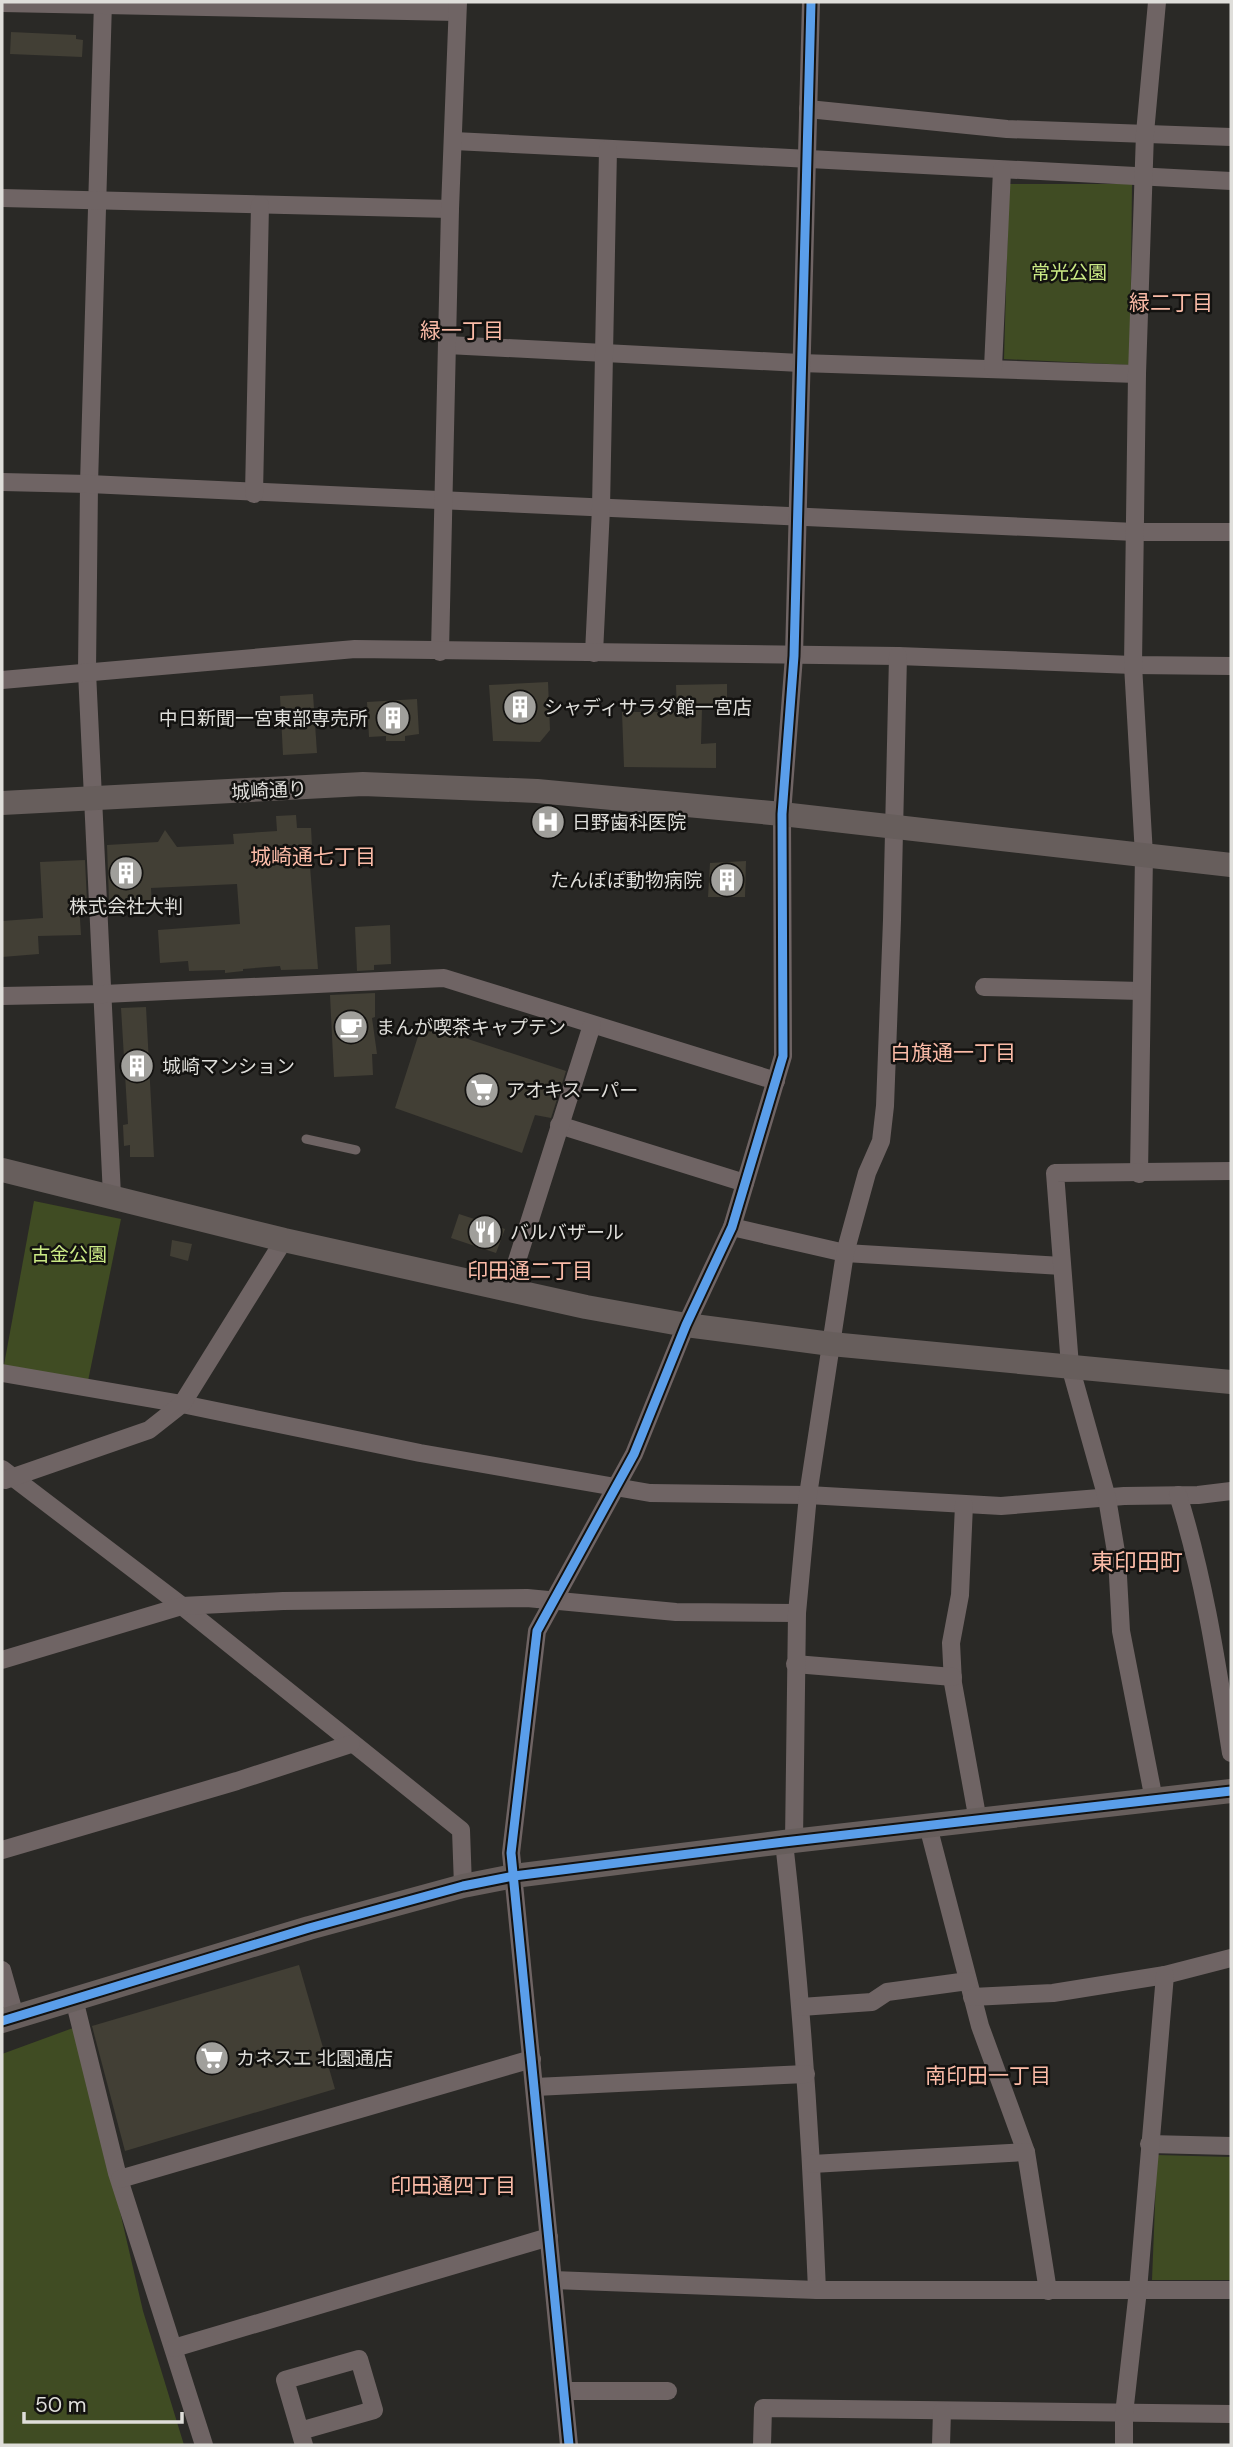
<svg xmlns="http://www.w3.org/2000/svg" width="1233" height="2447" font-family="'DM Sans','Noto Sans JP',sans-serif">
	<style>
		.green { fill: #404c23 }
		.building { fill: #423f35 }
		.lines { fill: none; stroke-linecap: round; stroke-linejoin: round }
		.lane { stroke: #6f6464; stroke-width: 9 }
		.street { stroke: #6f6464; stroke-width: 18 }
		.secondary { stroke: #675e5c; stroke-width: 24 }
		.cycleway-casing { stroke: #131210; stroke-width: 13 }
		.cycleway { stroke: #5a9eea; stroke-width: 9 }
		.labels { text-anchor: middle; stroke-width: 5; stroke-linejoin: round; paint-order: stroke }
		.park-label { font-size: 19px; fill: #cbea85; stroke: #131210 }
		.poi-label { font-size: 19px; fill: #dfdeda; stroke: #131210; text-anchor: start }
		.street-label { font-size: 19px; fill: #dfdeda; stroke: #131210 }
		.neighbourhood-label { font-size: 21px; fill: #fbbba7; stroke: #131210 }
		.quarter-label { font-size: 23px; fill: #fbbba7; stroke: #131210 }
	</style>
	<rect width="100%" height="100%" fill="#2a2926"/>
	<g class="green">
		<path d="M1009 184H1132L1130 365 1004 359Z"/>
		<path d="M34 1201 121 1219 88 1381 4 1365Z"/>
		<path d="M73 2028 78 2030 143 2311 184 2445H2V2054Z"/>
		<path d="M1157 2155 1231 2157V2280H1152Z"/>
	</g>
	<g class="building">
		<path d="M11 32 76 35V39L83 40 82 57 10 54Z"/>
		<path d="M548 682 550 730 540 742 493 741 489 685Z"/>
		<path d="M727 684V711L702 709 701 744 716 743V768L624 767 622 712H677L676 685Z"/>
		<path d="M313 694 317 753 283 755 280 696Z"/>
		<path d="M417 699 419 734 405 736V741H386V736L369 737 367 702Z"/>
		<path d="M296 815 297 828H311L313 866H310L318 969 281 970 280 966 243 969V971L225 973V970L189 971 188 961 160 963 158 930 240 924 237 884 151 888 152 906 114 909 113 900H109L107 845 158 842 165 830 177 847 234 844 233 834 277 831 276 816Z"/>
		<path d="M85 860 87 902 79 903 81 935 38 936 39 954 2 957V921L43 918 40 862Z"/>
		<path d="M746 861 745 897H708L710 863Z"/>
		<path d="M390 925 391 964 374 965V970L357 971 355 927Z"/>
		<path d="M375 993V1017L372 1018 377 1054H372L373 1075 334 1077 330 995Z"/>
		<path d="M146 1007 154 1157H130V1145L124 1146 123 1125 128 1124 121 1008Z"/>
		<path d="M422 1024 566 1071 551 1118 535 1115 522 1153 395 1108Z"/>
		<path d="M459 1214 505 1229 496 1253 451 1238Z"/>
		<path d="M172 1240 192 1244 188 1261 170 1256Z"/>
		<path d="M299 1965 335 2089 125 2151 92 2026Z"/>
	</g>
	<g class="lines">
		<path class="lane" d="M306 1139 356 1150"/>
		<g class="street">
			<path d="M103 2 89 484 87 672 112 1196"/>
			<path d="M2 3 457 12"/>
			<path d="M808 109 1007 129 1231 137"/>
			<path d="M454 141C713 154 972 166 1231 181"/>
			<path d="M2 198 450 209"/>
			<path d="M447 345 800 363 1137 374"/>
			<path d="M993 368 1002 170"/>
			<path d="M2 482 89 484 1135 532H1231"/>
			<path d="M254 494 260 205"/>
			<path d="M440 652 450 209 458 2"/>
			<path d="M594 653 601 508 608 149"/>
			<path d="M2 680 355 649 898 656 1133 665 1231 666"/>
			<path d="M984 987 1141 991"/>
			<path d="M2 996 104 994 444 978 776 1081"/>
			<path d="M559 1125 745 1183"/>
			<path d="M1139 1174 1144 855 1133 665 1137 374 1145 133 1157 2"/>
			<path d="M732 1227 845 1253 1062 1266"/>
			<path d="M508 1289 592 1025"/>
			<path d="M2 1373 182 1404 420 1453 650 1493 808 1495 1001 1506 1124 1496 1198 1495 1231 1491"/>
			<path d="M2 1469 182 1606 461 1830 463 1886"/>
			<path d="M5 1480 149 1430 182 1404 284 1240"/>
			<path d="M1178 1495C1205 1581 1217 1665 1231 1753"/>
			<path d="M964 1505 960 1595 951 1643 953 1683 978 1821"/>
			<path d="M2 1660 182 1606 283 1601 527 1598 676 1612 797 1613"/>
			<path d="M795 1664 953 1677"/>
			<path d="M1154 1800 1121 1631 1117 1558 1107 1498 1070 1366 1055 1173 1231 1171"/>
			<path d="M928 1826 980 2026 1026 2152 1048 2291"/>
			<path d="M794 1841 797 1613 808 1495 845 1253 867 1173 881 1141 885 1106 892 920 898 656"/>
			<path d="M784 1842C801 1991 811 2140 817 2290"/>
			<path d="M2 1850 237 1781 351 1744"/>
			<path d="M2 1970 15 2016"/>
			<path d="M972 1997 1053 1993 1165 1975 1231 1958"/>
			<path d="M74 1999 117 2173 204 2445"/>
			<path d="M801 2007 872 2002 887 1992 968 1981"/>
			<path d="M535 2087 806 2074"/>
			<path d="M1149 2144 1231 2146"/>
			<path d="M812 2164 1026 2152"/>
			<path d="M120 2179 532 2059"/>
			<path d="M553 2280 817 2290H1231"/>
			<path d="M174 2348 549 2237"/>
			<path d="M564 2391H668"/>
			<path d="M300 2431 374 2410 359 2359 285 2380 304 2445"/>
			<path d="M569 2445 511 1853 537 1631 634 1454 686 1325 732 1227 783 1056 782 814 794 656 811 2"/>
			<path d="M762 2445 763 2408 1231 2414"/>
			<path d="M941 2445 942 2411"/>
			<path d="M1124 2445V2414L1138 2290 1165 1975"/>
		</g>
		<g class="secondary">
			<path d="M2 803 363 784 537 791 782 814 1231 865"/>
			<path d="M2 1170 284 1240 586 1307 686 1325 831 1344 1231 1382"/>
			<path d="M2 2021 309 1928 463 1886 514 1876 784 1842 1231 1791"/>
		</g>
		<g class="cycleway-casing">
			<g id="cycleway">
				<path d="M2 2021 309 1928 463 1886 514 1876 784 1842 1231 1791"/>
				<path d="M569 2445 511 1853 537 1631 634 1454 686 1325 732 1227 783 1056 782 814 794 656 811 2"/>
			</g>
		</g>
		<use href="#cycleway" class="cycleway"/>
	</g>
	<defs>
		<g id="building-disc" transform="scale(1.75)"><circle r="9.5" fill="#a09f9b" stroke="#131210"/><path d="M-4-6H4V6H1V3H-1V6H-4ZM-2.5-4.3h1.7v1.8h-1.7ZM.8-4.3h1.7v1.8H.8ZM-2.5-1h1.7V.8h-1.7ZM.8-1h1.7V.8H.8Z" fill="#fff"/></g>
		<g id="hospital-disc" transform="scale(1.75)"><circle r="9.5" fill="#a09f9b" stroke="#131210"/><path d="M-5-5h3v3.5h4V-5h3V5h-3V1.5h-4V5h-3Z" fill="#fff"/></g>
		<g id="cafe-disc" transform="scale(1.75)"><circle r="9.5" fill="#a09f9b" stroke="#131210"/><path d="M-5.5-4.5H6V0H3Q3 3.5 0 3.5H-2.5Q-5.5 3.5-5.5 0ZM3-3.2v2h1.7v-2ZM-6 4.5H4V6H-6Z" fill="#fff"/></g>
		<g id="supermarket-disc" transform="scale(1.75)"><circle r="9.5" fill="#a09f9b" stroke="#131210"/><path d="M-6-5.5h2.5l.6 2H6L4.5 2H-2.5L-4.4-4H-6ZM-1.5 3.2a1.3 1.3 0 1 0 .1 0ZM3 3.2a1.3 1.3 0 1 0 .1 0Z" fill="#fff"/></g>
		<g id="restaurant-disc" transform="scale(1.75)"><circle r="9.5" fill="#a09f9b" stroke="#131210"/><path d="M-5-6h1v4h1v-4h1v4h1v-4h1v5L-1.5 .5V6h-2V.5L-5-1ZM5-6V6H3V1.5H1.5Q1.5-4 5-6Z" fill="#fff"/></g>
	</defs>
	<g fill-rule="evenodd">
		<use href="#building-disc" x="520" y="707"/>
		<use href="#building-disc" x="393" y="718"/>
		<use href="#hospital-disc" x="548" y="822"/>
		<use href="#building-disc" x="126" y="873"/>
		<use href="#building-disc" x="727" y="880"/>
		<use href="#cafe-disc" x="351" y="1027"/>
		<use href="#building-disc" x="137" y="1066"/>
		<use href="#supermarket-disc" x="482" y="1090"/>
		<use href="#restaurant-disc" x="485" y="1232"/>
		<use href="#supermarket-disc" x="212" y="2058"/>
	</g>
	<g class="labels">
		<g class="park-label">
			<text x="1069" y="279">常光公園</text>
			<text x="69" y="1261">古金公園</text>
		</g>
		<g class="poi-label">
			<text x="544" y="714">シャディサラダ館一宮店</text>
			<text x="368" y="725" text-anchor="end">中日新聞一宮東部専売所</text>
			<text x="572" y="829">日野歯科医院</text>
			<text x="702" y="887" text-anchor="end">たんぽぽ動物病院</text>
			<text x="126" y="913" text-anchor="middle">株式会社大判</text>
			<text x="376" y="1034">まんが喫茶キャプテン</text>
			<text x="162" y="1073">城崎マンション</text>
			<text x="506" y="1097">アオキスーパー</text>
			<text x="510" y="1239">バルバザール</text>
			<text x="236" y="2065">カネスエ 北園通店</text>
		</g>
		<g class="street-label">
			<text transform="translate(269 790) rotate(-3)" y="7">城崎通り</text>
		</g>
		<g class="neighbourhood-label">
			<text x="1171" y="310">緑二丁目</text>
			<text x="462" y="338">緑一丁目</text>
			<text x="313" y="864">城崎通七丁目</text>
			<text x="953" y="1060">白旗通一丁目</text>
			<text x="530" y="1278">印田通二丁目</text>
			<text x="988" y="2083">南印田一丁目</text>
			<text x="453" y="2193">印田通四丁目</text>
		</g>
		<g class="quarter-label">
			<text x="1137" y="1570">東印田町</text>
		</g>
	</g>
	<rect width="1233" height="2447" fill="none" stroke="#dfdeda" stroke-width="7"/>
	<path d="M24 2412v10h158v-10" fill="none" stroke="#dfdeda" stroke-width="3.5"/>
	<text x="35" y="2412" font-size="21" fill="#dfdeda" stroke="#131210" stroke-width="5" paint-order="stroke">50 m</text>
</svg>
